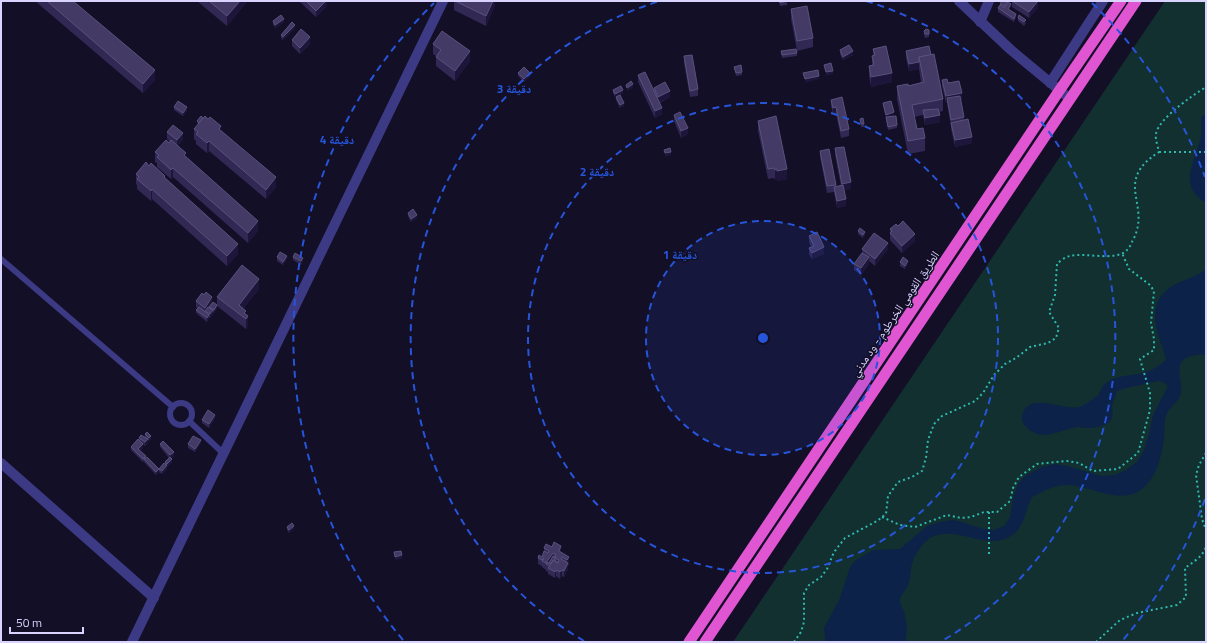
<svg xmlns="http://www.w3.org/2000/svg" width="1207" height="643" font-family="'Titillium Web','Noto Naskh Arabic',sans-serif">
	<style>
		.green { fill: #12302f }
		.water { fill: #0c2248 }
		.lines { fill: none; stroke-linecap: round; stroke-linejoin: round }
		.path { stroke: #2fb8b0; stroke-width: 2; stroke-dasharray: 2 3; stroke-linecap: butt }
		.service { stroke: #3d3a85; stroke-width: 6 }
		.minor { stroke: #3d3a85; stroke-width: 10 }
		.trunk { stroke: #e055d1; stroke-width: 11 }
		.wall { fill: #312854 }
		.shaded-wall { fill: #1d163a }
		.building { fill: #433a66; stroke: #5a527e }
		.ring { fill: none; stroke: #2655da; stroke-width: 2; stroke-dasharray: 7 5 }
		.labels { text-anchor: middle; stroke-width: 3; stroke-linejoin: round; paint-order: stroke }
		.street-label { font-size: 12px; fill: #d9d4ff; stroke: #130f26 }
		.centre { fill: #2655da; stroke: #130f26; stroke-width: 2 }
		.ring-label { font-size: 12px; text-anchor: middle; font-weight: bold; fill: #2655da; stroke: #130f26; stroke-width: 3; stroke-linejoin: round; paint-order: stroke }
	</style>
	<rect width="100%" height="100%" fill="#130f26"/>
	<path class="green" d="M1165 1H1206V642H733Z"/>
	<g class="water">
		<path d="M1206 114V176L1205 179 1206 183V203C1176 185 1196 161 1201 136 1202 130 1201 123 1201 117Z"/>
		<path d="M1206 269V355C1200 354 1194 355 1188 357 1171 364 1185 383 1180 396 1177 403 1169 408 1166 415 1164 423 1165 429 1164 437 1162 453 1159 469 1149 482 1127 510 1096 487 1069 485 1055 484 1044 491 1032 497 1026 508 1025 523 1016 532 985 562 937 502 913 561 910 568 911 575 909 582 908 588 900 594 900 601 900 604 903 609 904 612 907 624 908 630 905 642H827L825 639 824 628 840 598 850 567 856 560 873 550 900 549 927 526 940 522 953 520 962 522 983 529 994 530 1004 526 1010 517 1013 498 1018 484 1025 476 1042 467 1055 464 1067 466 1102 476 1115 475 1126 470 1137 462 1144 450 1149 434 1153 415 1168 386 1163 382 1158 381 1126 388 1117 391C1116 396 1113 401 1112 406 1112 411 1114 416 1111 420 1106 426 1095 428 1089 428 1084 428 1081 427 1077 427 1059 430 1042 443 1026 427 1023 424 1021 420 1022 416 1028 390 1063 411 1079 407 1083 406 1096 398 1099 394 1099 394 1101 389 1101 389 1103 385 1108 381 1112 379 1130 373 1142 377 1158 366 1162 363 1164 363 1166 358 1156 329 1143 300 1178 283 1188 278 1198 276 1206 269Z"/>
	</g>
	<g class="lines">
		<g class="path">
			<path d="M1159 152H1206"/>
			<path d="M1206 453 1199 465 1196 475 1202 519 1206 530"/>
			<path d="M882 517 900 525 915 527 947 515 961 518 971 517 984 512H997L1010 501 1013 488 1019 477 1037 464 1067 461 1079 463 1093 471 1118 469 1138 453 1150 410V393L1140 359 1154 350V339L1151 323 1154 291 1150 285 1129 269 1122 253"/>
			<path d="M989 554V512"/>
			<path d="M794 642 801 632 804 622V593L809 585 821 577 827 569 834 552 845 538 877 521 886 514 888 496 898 482 912 477 922 471 926 458 928 440 934 424 942 416 975 401 983 393 994 375 1005 364 1016 358 1030 347 1048 343 1056 338 1059 328 1049 312 1055 295 1057 264C1060 261 1065 257 1070 256 1085 252 1116 262 1127 250 1130 248 1131 243 1133 240 1152 204 1112 182 1159 152 1158 147 1155 139 1156 134 1158 119 1193 95 1206 87"/>
			<path d="M1096 642 1120 620 1137 613 1177 605 1186 597 1185 568C1193 562 1204 556 1206 546"/>
		</g>
		<g class="service">
			<path d="M1 259 173 407"/>
			<circle cx="181" cy="414" r="11"/>
			<path d="M189 421 224 454"/>
		</g>
		<g class="minor">
			<path d="M959 1 1011 50 1070 99"/>
			<path d="M980 22 989 1"/>
			<path d="M1050 83 1103 1"/>
			<path d="M1 463 154 598"/>
			<path d="M132 642C237 429 338 214 443 1"/>
		</g>
		<g class="trunk">
			<path d="M689 642 1059 91 1121 1"/>
			<path d="M705 642 1136 1"/>
		</g>
	</g>
	<g class="wall">
		<path d="M35 1H73L155 80 143 93Z"/>
		<path d="M197 1H246V3L227 26Z"/>
		<path d="M299 1H327V6L316 17Z"/>
		<path d="M454 1H495V5L486 26 454 10Z"/>
		<path d="M779 1H787V5L780 6Z"/>
		<path d="M1012 1 1038 8 1029 18 1012 7Z"/>
		<path d="M1000 4H1007L1011 7 1009 10 1016 18 1014 22 998 12V8L1000 5Z"/>
		<path d="M791 9 813 38V47L797 51 791 19Z"/>
		<path d="M1018 18 1026 23 1024 26 1018 21Z"/>
		<path d="M273 21 284 22 275 28 273 24Z"/>
		<path d="M295 28 283 40 281 38V35Z"/>
		<path d="M929 30V37L925 38 924 35V31Z"/>
		<path d="M292 40 310 44 300 54 292 46Z"/>
		<path d="M433 44 470 61 455 81 436 66V56L433 54Z"/>
		<path d="M873 49 892 82 871 87 869 76V66H872V56L873 55Z"/>
		<path d="M840 50 853 55 843 60 840 54Z"/>
		<path d="M781 51 797 53V56L782 58Z"/>
		<path d="M906 51 931 55 943 99V111L939 112 940 122 925 125 923 115 914 117 917 129 925 138V151L908 154 897 99V86H908L921 83 919 69 909 71 906 58Z"/>
		<path d="M684 56 698 89V96L690 97 684 63Z"/>
		<path d="M734 67 742 72V75L736 76Z"/>
		<path d="M518 73 530 76 524 82 518 76Z"/>
		<path d="M638 75 654 90V88L670 97 660 103 662 114 655 118 638 82Z"/>
		<path d="M942 80 948 83 962 100H961L964 120 972 143 955 147 951 129V126L947 103H946L942 86Z"/>
		<path d="M613 90 623 93 620 95 624 106 620 108 616 100V97L618 95 615 97 613 93Z"/>
		<path d="M831 100 849 129V136L841 138 836 114H833L831 106Z"/>
		<path d="M883 103 894 116 891 117 897 125V128L888 130 886 118 883 106Z"/>
		<path d="M174 107 187 111 183 116 174 110Z"/>
		<path d="M674 115 688 134 681 138 674 121Z"/>
		<path d="M860 119 864 124V127H861Z"/>
		<path d="M197 121 221 131 276 187 266 199 209 151 207 153 196 144V141L194 139V129L198 125Z"/>
		<path d="M758 121 787 179 777 181V179L775 180 774 178 768 179 758 131Z"/>
		<path d="M167 132 183 139 178 146 186 157 258 231 248 243 173 177 171 179 157 167V163L155 162V152L170 142 167 139Z"/>
		<path d="M835 148 851 189 844 190 846 206 837 208 834 192 827 193 820 157V151L836 185V187L841 186 835 155Z"/>
		<path d="M136 174 165 179 238 254 227 266 152 199 151 201 137 189V185L136 184Z"/>
		<path d="M408 213 417 218 411 222 408 216Z"/>
		<path d="M898 226 915 241 902 253 890 240V229Z"/>
		<path d="M858 231 865 235 863 238 858 234Z"/>
		<path d="M809 236 824 254 812 259 809 254V248L811 247 809 242Z"/>
		<path d="M862 249H888L875 266 869 261V264L861 275 854 270V264L862 253Z"/>
		<path d="M277 257 287 259 283 265 277 261Z"/>
		<path d="M293 257 303 261 301 265 293 260Z"/>
		<path d="M900 262 908 264 905 269 900 266Z"/>
		<path d="M259 289 243 309 246 314 248 326 246 329 217 306V308L214 313 213 312V314L210 318 209 317V318L207 322 196 313V310L198 309 196 307V301L212 302 217 305V297Z"/>
		<path d="M215 418 209 428 202 423V420Z"/>
		<path d="M145 434 151 439 149 441 148 440V443L145 446 142 443 143 448 140 451 159 472 156 475 144 462V461L143 462 131 450V447L139 441V438L145 437Z"/>
		<path d="M201 443 195 452 188 448V444Z"/>
		<path d="M160 444 174 456 171 458 172 462 167 467V469L162 474 159 472V469L165 464V462L169 458 160 447Z"/>
		<path d="M287 527 294 529 289 533 287 530Z"/>
		<path d="M544 548 561 553 569 557V564L568 566V569L564 577 562 576 560 579 556 576 555 578 548 574V572L546 571V570L542 567V566L538 564V558L542 557 544 553Z"/>
	</g>
	<g class="shaded-wall">
		<path d="M240 1H246V3L227 26V16Z"/>
		<path d="M326 1H327V6L316 17V11Z"/>
		<path d="M493 1H495V5L486 26V16Z"/>
		<path d="M1038 1V8L1029 18V12Z"/>
		<path d="M1011 4V7L1008 12V9Z"/>
		<path d="M1016 14V18L1014 22V19Z"/>
		<path d="M284 19V22L275 28V25Z"/>
		<path d="M295 25V28L283 40V37Z"/>
		<path d="M310 37V44L300 54V48Z"/>
		<path d="M470 51V61L455 81V71Z"/>
		<path d="M853 51V55L843 60V57Z"/>
		<path d="M919 62V69L909 71V64Z"/>
		<path d="M155 70V80L143 93V84Z"/>
		<path d="M833 71V74L826 76V72Z"/>
		<path d="M530 73V76L524 82V79Z"/>
		<path d="M892 73V82L871 87V77Z"/>
		<path d="M819 76V79L805 83V79Z"/>
		<path d="M633 84V88L627 91V88Z"/>
		<path d="M623 90V93L615 97V94Z"/>
		<path d="M670 91V97L658 103V97Z"/>
		<path d="M962 93V100L948 103 947 98V103H946V96Z"/>
		<path d="M624 103V106L620 108V105Z"/>
		<path d="M187 107V111L183 116V113Z"/>
		<path d="M836 107V114H833V108Z"/>
		<path d="M662 108V114L655 118V111Z"/>
		<path d="M894 112V116L886 118V115Z"/>
		<path d="M940 115V122L925 125V118Z"/>
		<path d="M688 128V134L681 138V131Z"/>
		<path d="M183 133V139L177 147V140Z"/>
		<path d="M972 137V143L955 147V140Z"/>
		<path d="M209 141V151L207 153V143Z"/>
		<path d="M671 152V155L665 157V153Z"/>
		<path d="M173 168V177L171 179V170Z"/>
		<path d="M777 169V179L775 180V170Z"/>
		<path d="M787 169V179L777 181V171Z"/>
		<path d="M276 177V187L266 199V190Z"/>
		<path d="M851 182V189L842 191V184Z"/>
		<path d="M152 189V199L151 201V191Z"/>
		<path d="M846 199V206L837 208V201Z"/>
		<path d="M417 215V218L411 222V219Z"/>
		<path d="M258 221V231L248 243V233Z"/>
		<path d="M865 232V235L863 238V235Z"/>
		<path d="M915 234V241L902 253V246Z"/>
		<path d="M888 243V249L875 266V259Z"/>
		<path d="M238 244V254L227 266V256Z"/>
		<path d="M824 247V254L812 259V253Z"/>
		<path d="M287 256V259L283 265V262Z"/>
		<path d="M869 257V264L861 275V268Z"/>
		<path d="M303 258V261L301 265V261Z"/>
		<path d="M908 261V264L905 269V266Z"/>
		<path d="M259 279V289L239 314V305Z"/>
		<path d="M212 297V304L206 312 205 311V314V308Z"/>
		<path d="M217 305V308L214 313V310Z"/>
		<path d="M213 310V314L210 318V314Z"/>
		<path d="M209 315V318L207 322V318Z"/>
		<path d="M248 316V326L246 329V319Z"/>
		<path d="M215 415V418L209 428V424Z"/>
		<path d="M151 436V439L149 441V438Z"/>
		<path d="M148 439V443L145 446V442Z"/>
		<path d="M201 440V443L195 452V449Z"/>
		<path d="M143 444V448L138 453V449Z"/>
		<path d="M174 452V456L170 459V455Z"/>
		<path d="M172 459V462L167 467V464Z"/>
		<path d="M167 465V469L162 474V471Z"/>
		<path d="M159 469V472L156 475V472Z"/>
		<path d="M294 526V529L289 533V530Z"/>
		<path d="M561 546V553L559 551Z"/>
		<path d="M553 553V560L549 566 546 563Z"/>
		<path d="M402 555V559L395 560V557Z"/>
		<path d="M569 557V564L568 566V569L564 577V571L567 563V560Z"/>
		<path d="M556 570V576L555 578V572Z"/>
		<path d="M562 570V576L560 579V572Z"/>
	</g>
	<g class="building">
		<path d="M47 1H73L155 70 143 84Z"/>
		<path d="M209 1H240L227 16Z"/>
		<path d="M306 1H326L316 11Z"/>
		<path d="M455 1H493L486 16Z"/>
		<path d="M779 1H787L780 3Z"/>
		<path d="M1002 1H1006L1007 2 1004 6 1000 4Z"/>
		<path d="M1012 1H1038L1029 12Z"/>
		<path d="M1008 2 1011 4 1008 9 1016 14 1014 19 998 8 1000 5 1004 8Z"/>
		<path d="M807 6 813 38 797 41 791 9Z"/>
		<path d="M281 15 284 19 275 25 273 21Z"/>
		<path d="M1019 15 1026 20 1024 22 1018 18Z"/>
		<path d="M292 22 295 25 283 37 281 35Z"/>
		<path d="M301 29 310 37 300 48 292 40Z"/>
		<path d="M926 29 929 30V34H925L924 31Z"/>
		<path d="M442 31 470 51 455 71 436 57 441 50 433 44Z"/>
		<path d="M849 45 853 51 843 57 840 50Z"/>
		<path d="M886 46 892 73 871 77 869 66 874 65 872 56 875 55 873 49Z"/>
		<path d="M929 46 931 55 919 57V62L909 64 906 51Z"/>
		<path d="M796 49 797 53 782 55 781 51Z"/>
		<path d="M934 54 943 99 912 105 917 129 923 128 925 138 908 141 897 86 908 84V86L924 82 919 57Z"/>
		<path d="M692 55 698 89 690 91 684 56Z"/>
		<path d="M831 63 833 71 826 72 824 65Z"/>
		<path d="M741 65 742 72 736 73 734 67Z"/>
		<path d="M524 67 530 73 524 79 518 73Z"/>
		<path d="M818 70 819 76 805 79 803 73Z"/>
		<path d="M645 72 662 108 655 111 638 75Z"/>
		<path d="M947 79 948 83 959 81 962 93 946 96 942 80Z"/>
		<path d="M631 81 633 84 627 88 626 85Z"/>
		<path d="M665 82 670 91 658 97 654 88Z"/>
		<path d="M621 86 623 90 615 94 613 90Z"/>
		<path d="M620 95 624 103 620 105 616 97Z"/>
		<path d="M960 96 964 117 951 120 947 98Z"/>
		<path d="M842 97 849 129 841 131 836 107 833 108 831 100Z"/>
		<path d="M178 101 187 107 183 113 174 107Z"/>
		<path d="M891 101 894 112 886 115 883 103Z"/>
		<path d="M938 109 940 115 925 118 923 110Z"/>
		<path d="M680 112 688 128 681 131 674 115Z"/>
		<path d="M201 116 203 118 199 123 197 121Z"/>
		<path d="M205 116 208 119 210 117 221 126 219 129 276 177 266 190 209 141 207 143 196 134 198 132 194 129Z"/>
		<path d="M776 116 787 169 777 171V169L775 170 774 168 768 169 758 121Z"/>
		<path d="M896 116 897 125 888 127 886 117Z"/>
		<path d="M863 118 864 124H861L860 119Z"/>
		<path d="M968 119 972 137 955 140 951 123Z"/>
		<path d="M173 125 183 133 177 140 167 132Z"/>
		<path d="M166 140 169 143 171 140 186 153 184 155 258 221 248 233 173 168 171 170 157 157 159 155 155 152Z"/>
		<path d="M844 147 851 182 842 184 835 148Z"/>
		<path d="M670 148 671 152 665 153 664 150Z"/>
		<path d="M829 149 836 185 827 186 820 151Z"/>
		<path d="M146 162 149 166 151 163 165 176 164 177 238 244 227 256 152 189 151 191 137 179 139 177 136 174Z"/>
		<path d="M843 185 846 199 837 201 834 187Z"/>
		<path d="M413 209 417 215 411 219 408 213Z"/>
		<path d="M903 221 915 234 902 246 890 233 892 231 890 229 896 224 898 226Z"/>
		<path d="M860 228 865 232 863 235 858 231Z"/>
		<path d="M817 232 824 247 812 253 809 248 814 246 809 236Z"/>
		<path d="M874 233 888 243 875 259 862 249Z"/>
		<path d="M280 252 287 256 283 262 277 257Z"/>
		<path d="M295 253 303 258 301 261 293 257Z"/>
		<path d="M862 253 869 257 861 268 854 264Z"/>
		<path d="M903 257 908 261 905 266 900 262Z"/>
		<path d="M242 265 259 279 239 305 246 311 244 313 248 316 246 319 217 297Z"/>
		<path d="M206 292 212 297 205 308 196 301 202 293 204 295Z"/>
		<path d="M213 302 217 305 214 310 209 307Z"/>
		<path d="M199 307 209 315 207 318 196 310Z"/>
		<path d="M208 307 213 310 210 314 205 311Z"/>
		<path d="M208 410 215 415 209 424 202 420Z"/>
		<path d="M147 432 151 436 149 438 145 434Z"/>
		<path d="M141 435 148 439 145 442 139 438Z"/>
		<path d="M193 436 201 440 195 449 188 444Z"/>
		<path d="M138 439 143 444 138 449 146 456 143 459 131 447Z"/>
		<path d="M163 441 174 452 170 455 160 444Z"/>
		<path d="M147 457 159 469 156 472 144 459Z"/>
		<path d="M170 457 172 459 167 464 165 462Z"/>
		<path d="M164 463 167 465 162 471 159 469Z"/>
		<path d="M292 523 294 526 289 530 287 527Z"/>
		<path d="M554 542 561 546 559 551 569 557 567 560 562 557 561 559 568 563 564 571 562 570 560 572 556 570 555 572 548 568 550 566 546 564 547 562 551 564 553 560 558 563 559 560 555 558 556 555 553 553 546 563 542 561 544 558 542 560 538 558 539 555 542 557 544 551 548 553 549 551 544 548 546 544 552 547Z"/>
		<path d="M401 551 402 555 395 557 394 552Z"/>
		<path d="M553 556 555 557V561L558 563 553 560 551 564 549 563Z"/>
	</g>
	<circle cx="763" cy="338" r="117" fill="#2655da" fill-opacity=".12"/>
	<g class="ring">
		<circle cx="763" cy="338" r="117"/>
		<circle cx="763" cy="338" r="235"/>
		<path d="M584 641A352 352 0 0 1 660 1M866 1A352 352 0 0 1 942 641"/>
		<path d="M1205 499A470 470 0 0 1 1123 640M403 640A470 470 0 0 1 434 3M1092 3A470 470 0 0 1 1205 177"/>
	</g>
	<g class="labels">
		<g class="street-label">
			<text transform="translate(895 314) rotate(-56)" y="4">الطريق القومي الخرطوم - ود مدني</text>
		</g>
	</g>
	<circle cx="763" cy="338" r="6" class="centre"/>
	<g class="ring-label">
		<text x="514" y="93">3 دقيقة</text>
		<text x="337" y="144">4 دقيقة</text>
		<text x="597" y="176">2 دقيقة</text>
		<text x="680" y="259">1 دقيقة</text>
	</g>
	<rect width="1207" height="643" fill="none" stroke="#d9d4ff" stroke-width="4"/>
	<path d="M10 627v6h73v-6" fill="none" stroke="#d9d4ff" stroke-width="2"/>
	<text x="16" y="627" font-size="12" fill="#d9d4ff" stroke="#130f26" stroke-width="3" paint-order="stroke">50 m</text>
</svg>
